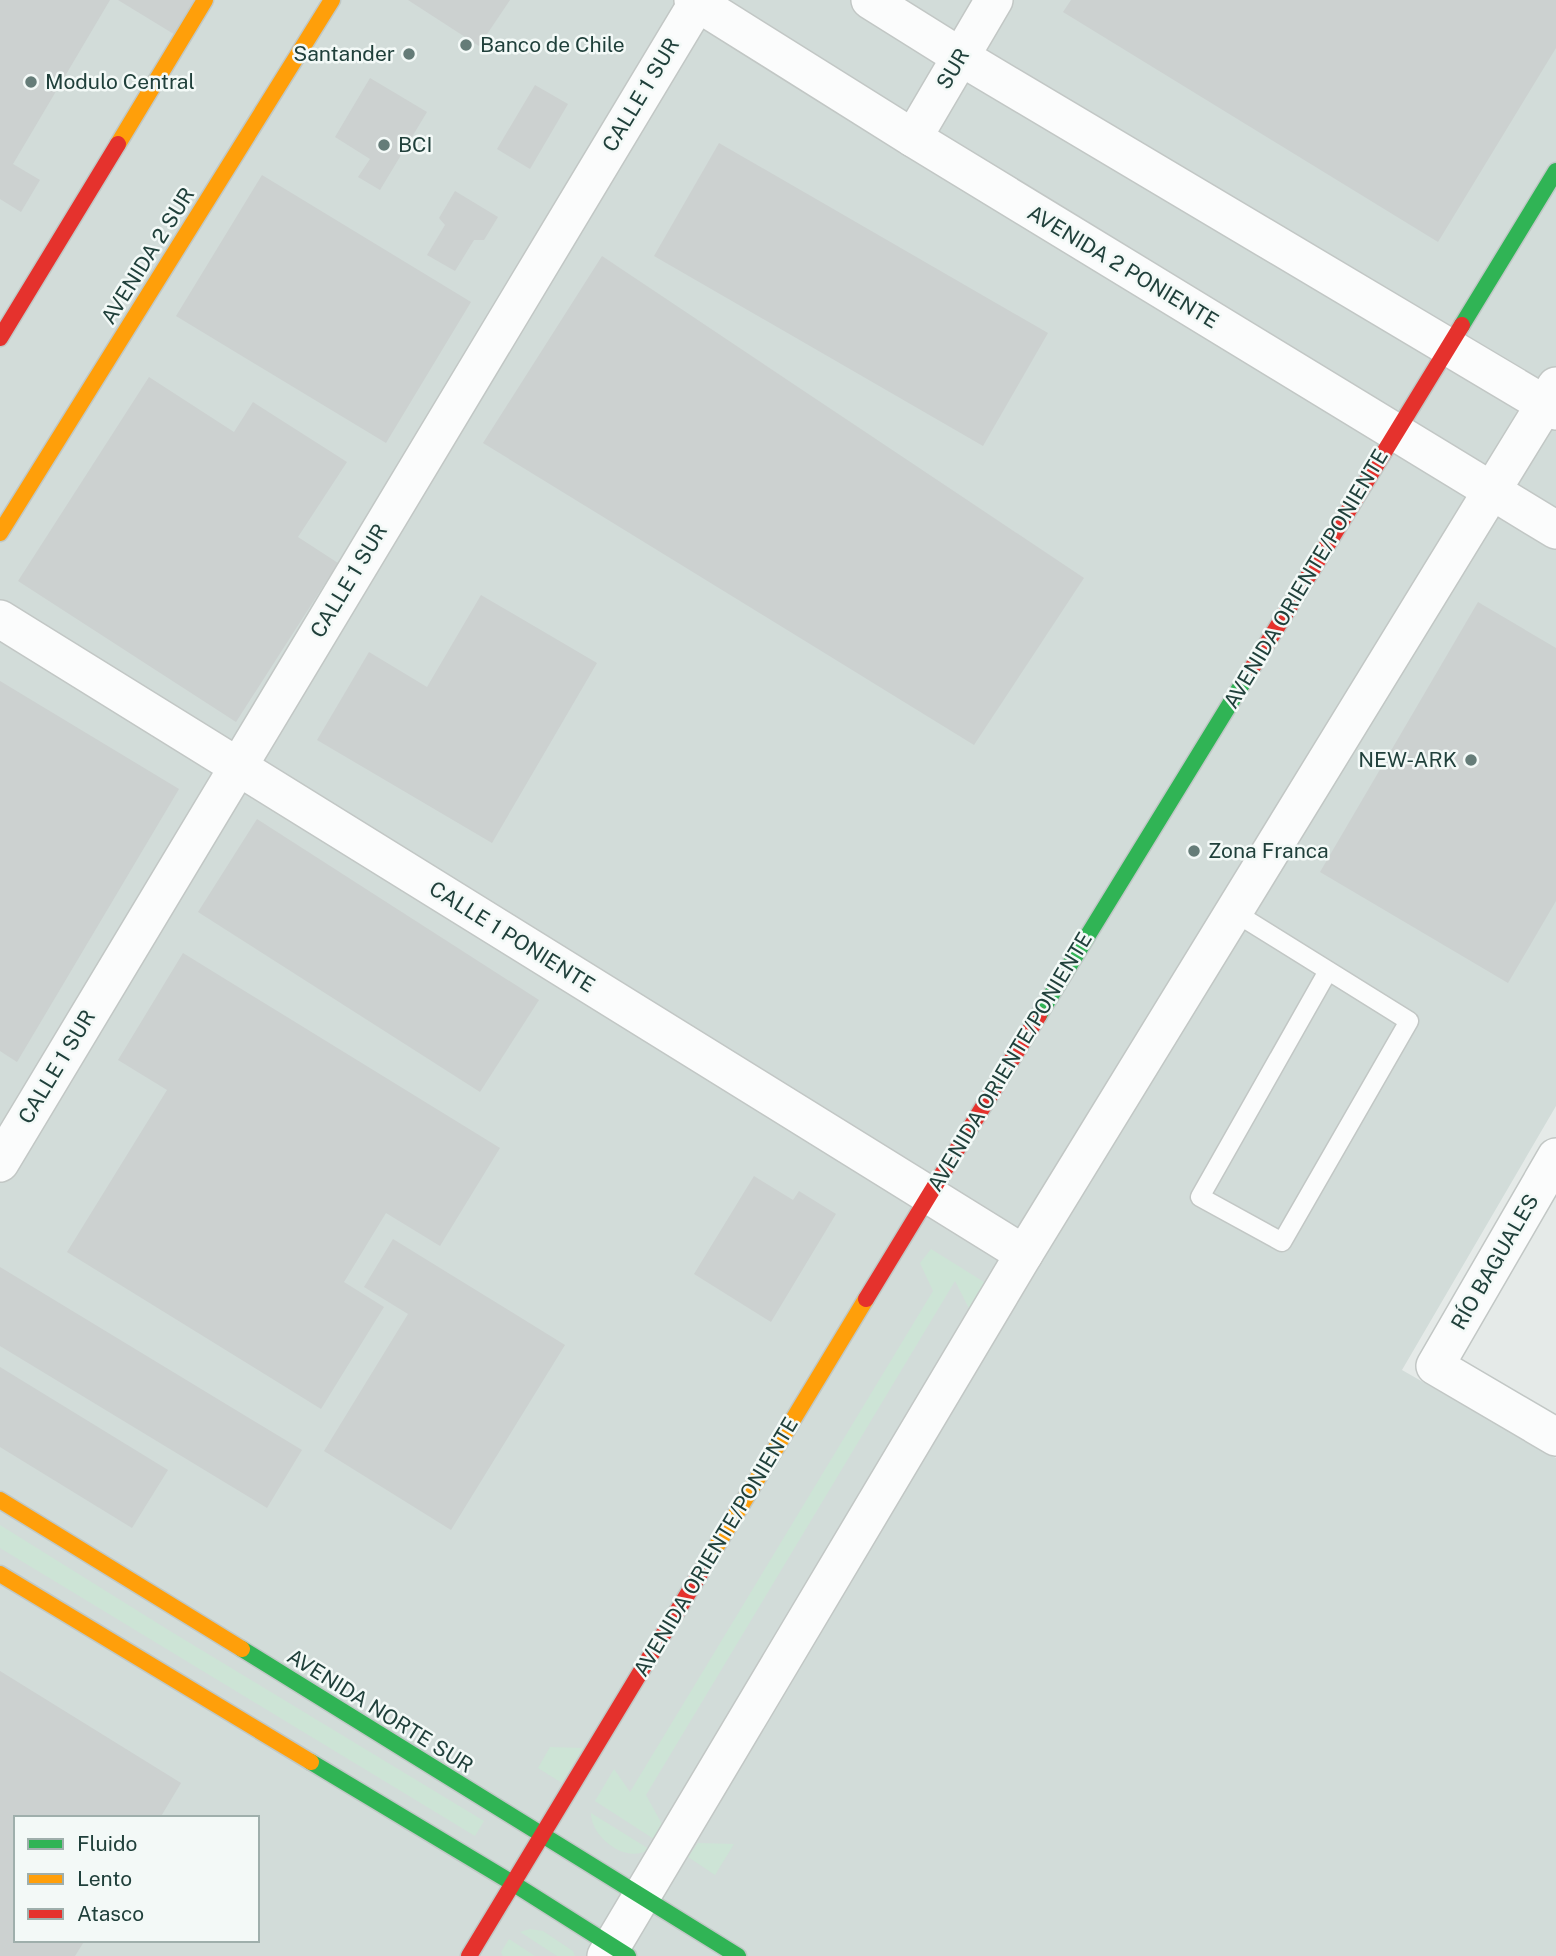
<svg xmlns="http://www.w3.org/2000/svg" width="1556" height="1956" font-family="'Public Sans',sans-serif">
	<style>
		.built { fill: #d2dcd9; fill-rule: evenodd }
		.green { fill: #cde4d6 }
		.building { fill: #ccd1d0 }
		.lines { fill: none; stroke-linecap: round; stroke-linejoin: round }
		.lane-casing { stroke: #c2c7c5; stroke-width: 21 }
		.street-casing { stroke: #c2c7c5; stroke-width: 40 }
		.fast-casing { stroke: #c0c8c6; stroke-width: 19 }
		.slow-casing { stroke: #c0c8c6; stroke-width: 19 }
		.jam-casing { stroke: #c0c8c6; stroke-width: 19 }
		.lane { stroke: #fbfcfc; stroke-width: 18 }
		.street { stroke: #fbfcfc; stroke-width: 37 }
		.fast { stroke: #30b455; stroke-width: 16 }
		.slow { stroke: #ff9f0a; stroke-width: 16 }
		.jam { stroke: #e5322d; stroke-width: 16 }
		.poi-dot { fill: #657c78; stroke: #f3f9f7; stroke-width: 2.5 }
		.labels { text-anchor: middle; stroke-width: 5; stroke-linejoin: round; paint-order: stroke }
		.poi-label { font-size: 21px; fill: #20403b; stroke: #f3f9f7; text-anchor: start }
		.street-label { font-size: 21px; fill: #20403b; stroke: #f3f9f7 }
	</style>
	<rect width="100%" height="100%" fill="#e5eae8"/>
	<path class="built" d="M0 0H1556V1106L1402 1370 1556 1458V1956H0ZM16 1818H257V1940H16Z"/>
	<g class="green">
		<path d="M931 1249 992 1287 974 1318 955 1281 646 1795 664 1828 657 1841 595 1801 614 1769 630 1792 933 1291 920 1263Z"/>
		<path d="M0 1525 170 1631 484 1821 475 1836 0 1548Z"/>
		<path d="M550 1747 583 1748 562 1783 538 1768Z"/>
		<path d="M591 1813 649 1849C627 1865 591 1838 591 1813Z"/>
		<path d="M698 1843 734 1844 715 1875 688 1857Z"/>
		<path d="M530 1929 543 1931 573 1951 575 1956H557L520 1932Z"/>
		<path d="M509 1939 535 1956H503L501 1952Z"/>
	</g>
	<g class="building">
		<path d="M0 0H110L13 164 40 180 21 212 0 199Z"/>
		<path d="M118 0H198L177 36Z"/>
		<path d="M408 0H510L479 46Z"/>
		<path d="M1071 0H1556V48L1438 242 1063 12Z"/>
		<path d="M370 78 427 112 380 190 358 177 370 159 335 137Z"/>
		<path d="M535 85 568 104 530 169 497 149Z"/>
		<path d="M719 143 1048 333 983 446 654 256Z"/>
		<path d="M262 175 471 302 386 443 176 316Z"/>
		<path d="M455 191 498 217 484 240H474L455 271 427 255 445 225 439 218Z"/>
		<path d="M602 256 1084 578 974 745 483 443Z"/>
		<path d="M149 377 234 432 253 402 347 462 298 537 338 563 236 722 18 581Z"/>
		<path d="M481 595 597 663 492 843 317 740 369 652 427 687Z"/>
		<path d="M1478 602 1556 648V901L1508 983 1320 872Z"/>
		<path d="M0 681 179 789 17 1062 0 1051Z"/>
		<path d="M257 819 539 1000 480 1092 198 912Z"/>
		<path d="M183 953 500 1148 440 1246 386 1213 344 1282 384 1307 321 1409 67 1252 167 1090 118 1060Z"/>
		<path d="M754 1176 793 1200 799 1191 836 1214 771 1322 694 1274Z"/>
		<path d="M393 1239 565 1345 451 1530 324 1451 408 1314 364 1287Z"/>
		<path d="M0 1267 302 1450 267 1508 0 1346Z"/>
		<path d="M0 1367 168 1470 132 1528 0 1447Z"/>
		<path d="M0 1671 181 1783 160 1818H16V1940H85L75 1956H0Z"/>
	</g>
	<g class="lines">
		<g class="lane-casing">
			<path id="lane" d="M1234 912 1409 1021 1282 1242 1200 1197 1328 971"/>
		</g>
		<g class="street-casing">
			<g id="street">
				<path d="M693 0 913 138 1556 530"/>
				<path d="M870 0 961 57 1556 411"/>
				<path d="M913 138 994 0"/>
				<path d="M0 619 1024 1254"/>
				<path d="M1556 1157 1435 1366 1556 1437"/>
				<path d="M0 1163 699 0"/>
				<path d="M606 1956 1024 1254 1556 386"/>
			</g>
		</g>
		<g class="fast-casing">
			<g id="fast">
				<path d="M1462 325 1556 171"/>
				<path d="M1039 1015 1252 668"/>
				<path d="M242 1649 738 1956"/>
				<path d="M311 1762 514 1884 628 1956"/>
			</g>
		</g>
		<g class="slow-casing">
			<g id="slow">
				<path d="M118 144 205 0"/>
				<path d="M0 533 332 0"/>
				<path d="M0 1500 242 1649"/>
				<path d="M704 1567 866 1299"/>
				<path d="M0 1574 311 1762"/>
			</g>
		</g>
		<g class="jam-casing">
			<g id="jam">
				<path d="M0 338 118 144"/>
				<path d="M1252 668 1462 325"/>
				<path d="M866 1299 1039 1015"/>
				<path d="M469 1956 704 1567"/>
			</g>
		</g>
		<use href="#lane" class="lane"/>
		<use href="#street" class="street"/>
		<use href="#fast" class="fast"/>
		<use href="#slow" class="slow"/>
		<use href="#jam" class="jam"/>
	</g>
	<g class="poi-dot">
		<circle cx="466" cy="45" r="7"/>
		<circle cx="409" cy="54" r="7"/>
		<circle cx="31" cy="82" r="7"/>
		<circle cx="384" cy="145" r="7"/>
		<circle cx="1471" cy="760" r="7"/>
		<circle cx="1194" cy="851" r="7"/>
	</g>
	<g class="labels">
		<g class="poi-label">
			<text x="480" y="52">Banco de Chile</text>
			<text x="395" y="61" text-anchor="end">Santander</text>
			<text x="45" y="89">Modulo Central</text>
			<text x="398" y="152">BCI</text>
			<text x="1457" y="767" text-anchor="end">NEW-ARK</text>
			<text x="1208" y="858">Zona Franca</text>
		</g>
		<g class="street-label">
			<text transform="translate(953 69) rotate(-59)" y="7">SUR</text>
			<text transform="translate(641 95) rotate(-59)" y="7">CALLE 1 SUR</text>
			<text transform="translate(148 256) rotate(-58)" y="7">AVENIDA 2 SUR</text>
			<text transform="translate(1123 267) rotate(31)" y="7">AVENIDA 2 PONIENTE</text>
			<text transform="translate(1306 579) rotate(-59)" y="7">AVENIDA ORIENTE/PONIENTE</text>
			<text transform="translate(349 581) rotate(-59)" y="7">CALLE 1 SUR</text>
			<text transform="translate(512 937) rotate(32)" y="7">CALLE 1 PONIENTE</text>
			<text transform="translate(1010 1062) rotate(-59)" y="7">AVENIDA ORIENTE/PONIENTE</text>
			<text transform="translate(57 1067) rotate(-59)" y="7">CALLE 1 SUR</text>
			<text transform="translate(1495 1262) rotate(-60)" y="7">RÍO BAGUALES</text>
			<text transform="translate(716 1547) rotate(-59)" y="7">AVENIDA ORIENTE/PONIENTE</text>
			<text transform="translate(380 1711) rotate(32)" y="7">AVENIDA NORTE SUR</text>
		</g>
	</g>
	<rect x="14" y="1816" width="245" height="126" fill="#f3f9f7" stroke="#9fafac" stroke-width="2"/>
	<rect x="28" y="1839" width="35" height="10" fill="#30b455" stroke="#9fafac" stroke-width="2"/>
	<text x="77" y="1851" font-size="21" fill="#20403b">Fluido</text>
	<rect x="28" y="1874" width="35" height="10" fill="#ff9f0a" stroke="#9fafac" stroke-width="2"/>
	<text x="77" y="1886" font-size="21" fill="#20403b">Lento</text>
	<rect x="28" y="1909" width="35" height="10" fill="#e5322d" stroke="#9fafac" stroke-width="2"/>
	<text x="77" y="1921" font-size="21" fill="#20403b">Atasco</text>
</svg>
